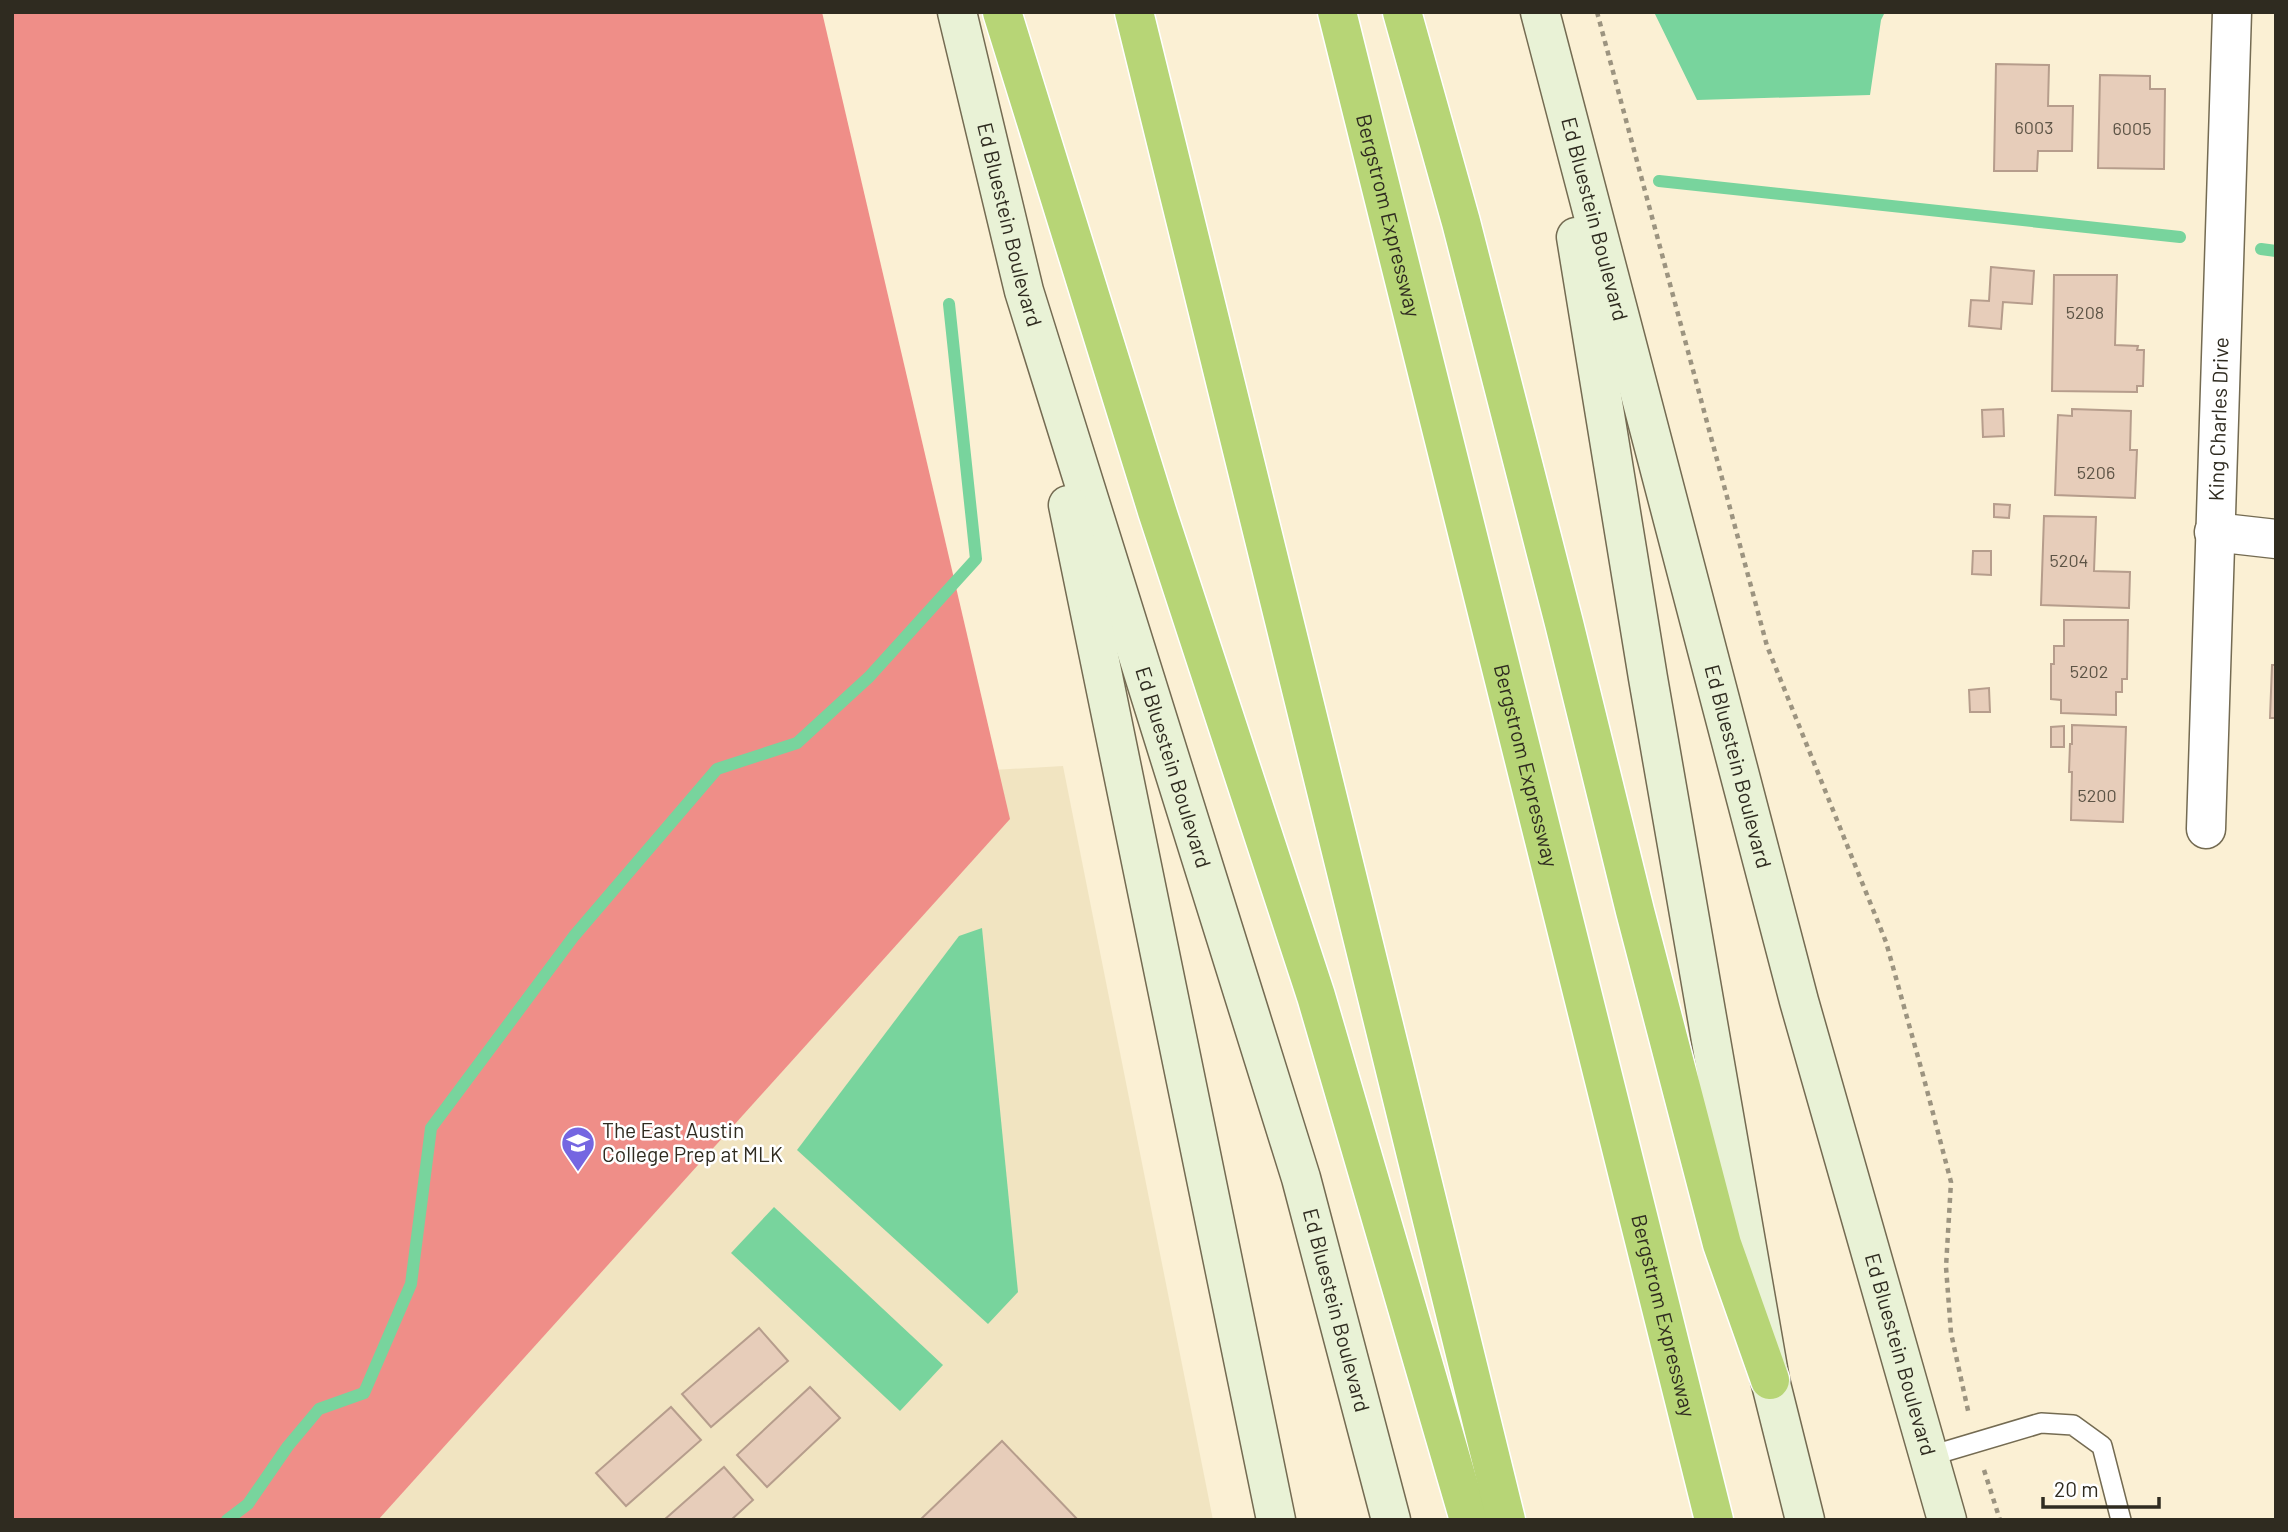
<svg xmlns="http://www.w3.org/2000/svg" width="2288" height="1532" font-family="Barlow,sans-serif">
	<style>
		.built { fill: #f1e4c1 }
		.forest { fill: #ef8e88 }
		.water { fill: #78d49d }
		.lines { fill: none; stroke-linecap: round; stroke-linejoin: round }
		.stream { stroke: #78d49d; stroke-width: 12 }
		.building { fill: #e7cdba; stroke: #b69d8c; stroke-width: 2 }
		.lane-casing { stroke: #746b52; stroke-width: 22 }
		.street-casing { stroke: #746b52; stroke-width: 41 }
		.secondary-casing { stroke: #746b52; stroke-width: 41 }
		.highway-casing { stroke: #fff; stroke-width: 41 }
		.path { stroke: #9c9480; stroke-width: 4.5; stroke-dasharray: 5 5; stroke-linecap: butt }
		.lane { stroke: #fff; stroke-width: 19 }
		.street { stroke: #fff; stroke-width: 38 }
		.secondary { stroke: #e9f2d6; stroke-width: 38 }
		.highway { stroke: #b7d576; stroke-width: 38 }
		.labels { text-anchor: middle; stroke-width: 5; stroke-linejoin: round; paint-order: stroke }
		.number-label { font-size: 18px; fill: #5d5446 }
		.street-label { font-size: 21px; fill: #2f2b20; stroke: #fff }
		.poi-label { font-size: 21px; fill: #2f2b20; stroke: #fff; text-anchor: start }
	</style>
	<rect width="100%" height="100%" fill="#fbf0d4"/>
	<path class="built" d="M1063 766 1213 1520H12V827Z"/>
	<path class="forest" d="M12 12H822L1010 819 378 1520H12Z"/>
	<g class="water">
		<path d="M1654 12H1885L1881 20 1870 95 1697 100Z"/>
		<path d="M982 928 1018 1292 988 1324 797 1150 959 936Z"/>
		<path d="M774 1207 943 1365 900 1411 731 1253Z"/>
	</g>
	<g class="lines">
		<g class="stream">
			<path d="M1659 181 2180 237"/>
			<path d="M2261 249 2276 251"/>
			<path d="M227 1520 248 1504 288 1446 319 1409 364 1393 411 1284 431 1128 574 936 717 769 797 743 869 677 976 559 949 304"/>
		</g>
	</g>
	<g class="building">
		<path d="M1996 64 2049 65 2048 106H2073L2072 151H2038L2037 171H1994Z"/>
		<path d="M2100 75 2150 76V89H2165L2164 169 2098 168Z"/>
		<path d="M1991 267 2034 271 2032 304 2003 302 2001 329 1969 326 1971 300 1989 301Z"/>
		<path d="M2054 275H2117L2115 345 2138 346 2137 350H2144L2143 386H2137V392L2052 391Z"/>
		<path d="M2003 409 2004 436 1983 437 1982 410Z"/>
		<path d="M2072 409 2131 411 2130 450H2137L2135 498 2055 495 2058 415 2072 416Z"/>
		<path d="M1994 504 2010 505 2009 518 1994 517Z"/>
		<path d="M2044 516 2096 517 2094 571 2130 572 2129 608 2041 605Z"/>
		<path d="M1973 551H1991V575L1972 574Z"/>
		<path d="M2064 620H2128L2127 679H2122V692H2116V715L2061 713V700L2051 699V664H2054V646H2064Z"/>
		<path d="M2272 665H2276V718H2270Z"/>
		<path d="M1989 688 1990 712H1970L1969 690Z"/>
		<path d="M2072 725 2126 727 2123 822 2071 820 2072 772H2069L2070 744H2072Z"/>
		<path d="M2064 726V747H2051V727Z"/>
		<path d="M759 1328 788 1361 711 1427 682 1394Z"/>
		<path d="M810 1387 840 1418 767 1487 737 1455Z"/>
		<path d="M671 1407 701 1440 626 1506 596 1473Z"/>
		<path d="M1002 1441 1078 1520H920Z"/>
		<path d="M724 1467 753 1500 731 1520H664Z"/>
	</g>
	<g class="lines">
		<g class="lane-casing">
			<path id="lane" d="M1930 1456 2041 1423 2073 1425 2102 1446 2121 1520"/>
		</g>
		<g class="street-casing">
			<g id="street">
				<path d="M2214 532 2276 539"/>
				<path id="s1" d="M2206 829 2232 12"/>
			</g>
		</g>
		<g class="secondary-casing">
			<g id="secondary">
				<path id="s2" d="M957 12 1024 291 1301 1178 1391 1520"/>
				<path id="s3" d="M1540 12 1799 1001 1947 1520"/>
				<path d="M1576 237 1648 678 1770 1380 1805 1520"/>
				<path d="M1068 505 1276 1520"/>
			</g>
		</g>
		<g class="highway-casing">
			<g id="highway">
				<path d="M1002 12 1157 511 1316 996 1469 1520"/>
				<path d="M1134 12 1506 1520"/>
				<path id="s4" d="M1337 12 1714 1520"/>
				<path d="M1402 12 1461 222 1564 623 1635 911 1722 1244 1770 1380"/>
			</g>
		</g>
		<g class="path">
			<path d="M1597 12 1767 646 1886 942 1923 1075 1951 1182 1946 1267 1951 1333 1969 1415"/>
			<path d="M1984 1470 2000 1520"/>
		</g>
		<use href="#lane" class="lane"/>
		<use href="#street" class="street"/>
		<use href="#secondary" class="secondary"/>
		<use href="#highway" class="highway"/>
	</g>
	<defs>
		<g id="school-pin" transform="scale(1.75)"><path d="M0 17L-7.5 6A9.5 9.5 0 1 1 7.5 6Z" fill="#7566e1" stroke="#fff"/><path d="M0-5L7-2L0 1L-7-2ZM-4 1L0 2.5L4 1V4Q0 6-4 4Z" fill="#fff"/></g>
	</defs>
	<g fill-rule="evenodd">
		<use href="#school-pin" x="578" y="1143"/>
	</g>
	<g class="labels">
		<g class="number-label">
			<text x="2034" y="134">6003</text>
			<text x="2132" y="135">6005</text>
			<text x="2085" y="319">5208</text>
			<text x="2096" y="479">5206</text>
			<text x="2069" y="567">5204</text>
			<text x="2089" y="678">5202</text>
			<text x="2097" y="802">5200</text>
		</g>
		<g class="street-label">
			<text dy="7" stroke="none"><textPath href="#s4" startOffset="210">Bergstrom Expressway</textPath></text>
			<text dy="7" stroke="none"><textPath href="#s3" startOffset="214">Ed Bluestein Boulevard</textPath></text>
			<text dy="7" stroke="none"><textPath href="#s2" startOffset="219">Ed Bluestein Boulevard</textPath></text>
			<text dy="7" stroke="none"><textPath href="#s1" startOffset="410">King Charles Drive</textPath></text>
			<text dy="7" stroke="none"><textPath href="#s2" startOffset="786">Ed Bluestein Boulevard</textPath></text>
			<text dy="7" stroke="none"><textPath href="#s4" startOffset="777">Bergstrom Expressway</textPath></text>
			<text dy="7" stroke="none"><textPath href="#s3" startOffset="780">Ed Bluestein Boulevard</textPath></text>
			<text dy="7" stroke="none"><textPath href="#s2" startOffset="1353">Ed Bluestein Boulevard</textPath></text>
			<text dy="7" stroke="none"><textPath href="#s4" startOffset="1344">Bergstrom Expressway</textPath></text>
			<text dy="7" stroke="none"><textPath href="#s3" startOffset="1390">Ed Bluestein Boulevard</textPath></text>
		</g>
		<g class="poi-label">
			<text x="602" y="1138">The East Austin<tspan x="602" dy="24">College Prep at MLK</tspan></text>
		</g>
	</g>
	<rect width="2288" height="1532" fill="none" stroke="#2f2b20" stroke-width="28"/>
	<path d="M2043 1497v10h116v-10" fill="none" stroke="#2f2b20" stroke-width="3.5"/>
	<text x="2054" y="1497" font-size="21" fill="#2f2b20" stroke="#ffffff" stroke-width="5" paint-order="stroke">20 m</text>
</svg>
